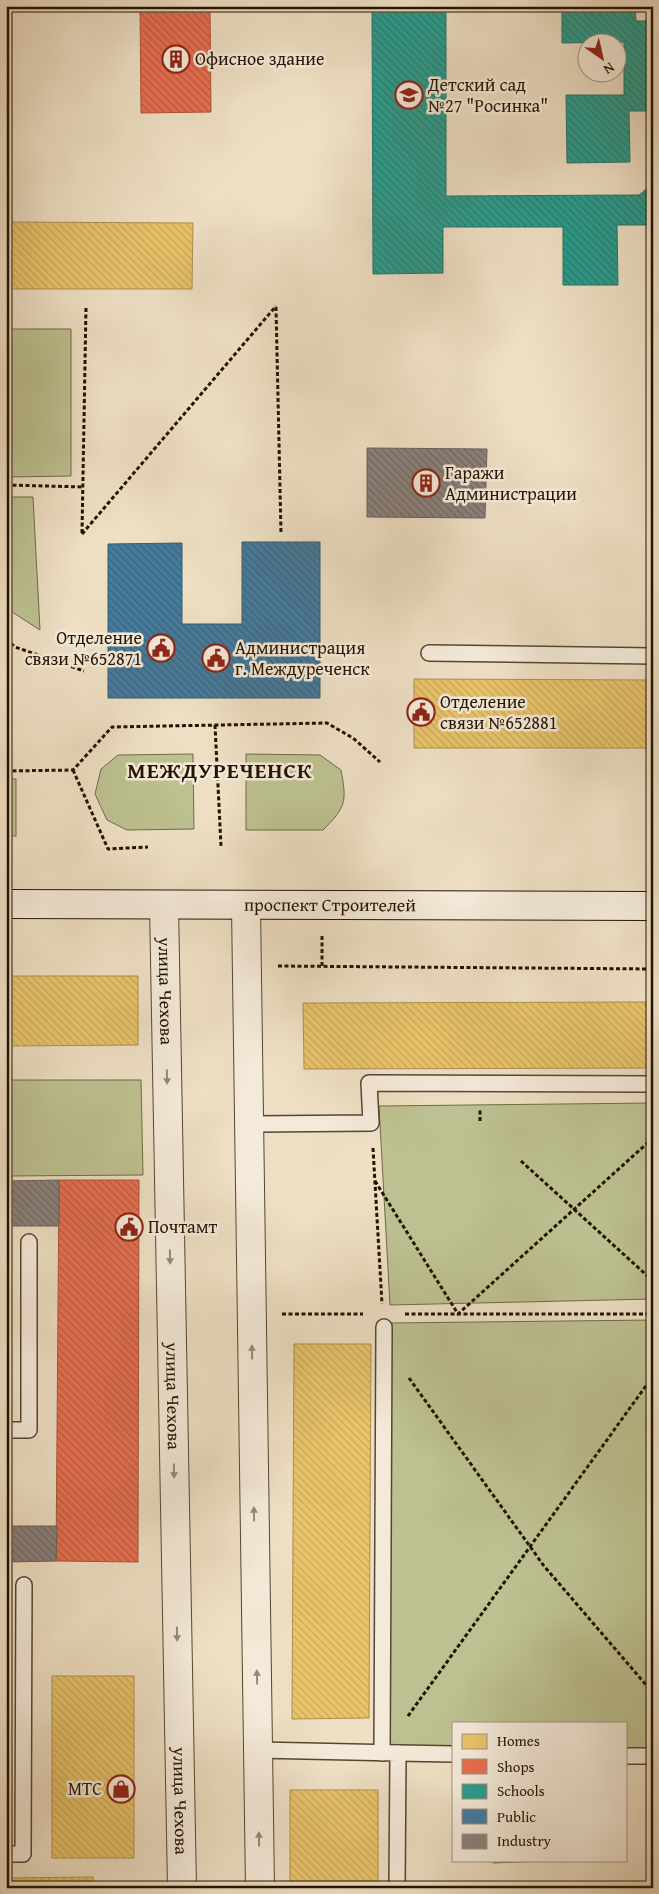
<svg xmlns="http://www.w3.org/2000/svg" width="659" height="1894" font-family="'Gentium Book Plus',serif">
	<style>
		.green { fill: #bdc191; stroke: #706a48 }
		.homes { fill: url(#homes-back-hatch); stroke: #ad8f4a }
		.shops { fill: url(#shops-back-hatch); stroke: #ac5339 }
		.schools { fill: url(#schools-back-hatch); stroke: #287464 }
		.public { fill: url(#public-back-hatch); stroke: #3a5c6e }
		.industry { fill: url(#industry-back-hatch); stroke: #6b6057 }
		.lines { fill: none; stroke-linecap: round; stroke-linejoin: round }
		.service-casing { stroke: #554631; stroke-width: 18 }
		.tertiary-casing { stroke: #554631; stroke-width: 30 }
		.secondary-casing { stroke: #221300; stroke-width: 30 }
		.path { stroke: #221300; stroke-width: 3; stroke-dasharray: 4 2.5; stroke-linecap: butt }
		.service { stroke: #f4ead9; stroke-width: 15 }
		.tertiary { stroke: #f4ead9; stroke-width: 28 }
		.secondary { stroke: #f4ead9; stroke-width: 28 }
		.oneway { fill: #968977 }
		.labels { text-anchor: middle; stroke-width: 5; stroke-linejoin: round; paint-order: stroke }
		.poi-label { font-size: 18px; fill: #221300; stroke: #f4ead9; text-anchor: start }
		.street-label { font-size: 18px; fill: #221300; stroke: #f4ead9 }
		.district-label { font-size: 22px; font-weight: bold; letter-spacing: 1px; fill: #221300; stroke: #f4ead9 }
	</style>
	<defs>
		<pattern id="homes-back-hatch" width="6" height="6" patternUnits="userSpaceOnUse" patternTransform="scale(1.25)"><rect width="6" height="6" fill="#e9c46a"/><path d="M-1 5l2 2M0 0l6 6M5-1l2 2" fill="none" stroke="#c8a85a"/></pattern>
		<pattern id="shops-back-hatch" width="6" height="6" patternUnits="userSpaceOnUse" patternTransform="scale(1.25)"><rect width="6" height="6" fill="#e76f51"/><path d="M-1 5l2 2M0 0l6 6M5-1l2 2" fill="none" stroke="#bb5a41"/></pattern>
		<pattern id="schools-back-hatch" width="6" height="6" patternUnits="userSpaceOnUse" patternTransform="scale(1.25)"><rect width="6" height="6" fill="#2a9d8f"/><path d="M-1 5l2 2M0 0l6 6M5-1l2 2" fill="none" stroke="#247f72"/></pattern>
		<pattern id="public-back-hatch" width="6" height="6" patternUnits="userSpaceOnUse" patternTransform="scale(1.25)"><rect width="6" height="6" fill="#457b9d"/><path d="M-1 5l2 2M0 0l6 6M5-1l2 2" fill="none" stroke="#39647e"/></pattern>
		<pattern id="industry-back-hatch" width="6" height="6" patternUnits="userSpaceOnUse" patternTransform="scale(1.25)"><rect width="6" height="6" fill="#8a817c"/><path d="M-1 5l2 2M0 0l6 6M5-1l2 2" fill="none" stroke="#706863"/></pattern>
	</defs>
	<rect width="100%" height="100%" fill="#eedfc4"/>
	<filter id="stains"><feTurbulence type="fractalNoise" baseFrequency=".004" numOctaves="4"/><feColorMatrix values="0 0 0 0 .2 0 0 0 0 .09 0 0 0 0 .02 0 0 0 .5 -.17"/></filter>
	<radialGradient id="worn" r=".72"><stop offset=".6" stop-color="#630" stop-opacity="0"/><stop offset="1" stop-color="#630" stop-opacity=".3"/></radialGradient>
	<g class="green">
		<path d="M6 329H71V476L6 477Z"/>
		<path d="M6 497H33L40 630 6 608Z"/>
		<path d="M193 754 194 829 127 830 107 820 95 794 101 769 118 755Z"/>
		<path d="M246 754 320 755 341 770C347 802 346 807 323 830H246Z"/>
		<rect x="6" y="779" width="10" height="57"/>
		<path d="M6 1080H141L143 1175 6 1176Z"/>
		<path d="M653 1103V1299L390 1305 379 1106Z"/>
		<path d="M653 1320V1751H625V1723H453V1748L390 1747 391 1323Z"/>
		<rect x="6" y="1614" width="1" height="222"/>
		<path d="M493 1860H571L493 1863Z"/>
	</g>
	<g class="homes">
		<path d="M6 222 193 223 192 289H6Z"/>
		<path d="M414 679 653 680V748H414Z"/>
		<path d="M6 976H138V1045L6 1046Z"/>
		<path d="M653 1002V1068L304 1069 303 1003Z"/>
		<path d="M294 1344H371L369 1718 292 1719Z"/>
		<rect x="52" y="1676" width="82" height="182"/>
		<rect x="290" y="1790" width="88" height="98"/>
		<path d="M93 1877V1888H6V1878Z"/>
	</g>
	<g class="shops">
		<path d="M140 6H210L211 112 141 113Z"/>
		<path d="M59 1180H139L138 1562 56 1561Z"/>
	</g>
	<g class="schools">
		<path d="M372 6H446V196L639 195 653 184V218L646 225H617L618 285H563V227H443V273L373 274Z"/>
		<path d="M562 6H635L636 21H653V111H629L630 162 567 163 566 95H624V42L562 43Z"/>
	</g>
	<path class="public" d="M242 542H320V698H108V544L182 543V624H242Z"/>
	<g class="industry">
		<path d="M367 448 487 449 485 518 367 517Z"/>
		<path d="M59 1180V1226H6V1181Z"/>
		<path d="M6 1526H57L56 1561 6 1562Z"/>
	</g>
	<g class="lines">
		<g class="service-casing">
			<g id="service">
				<path d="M429 653 653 656"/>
				<path d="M249 1124 371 1123 369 1083 653 1084"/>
				<path d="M6 1430H29V1242"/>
				<path d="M258 1750 398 1753 397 1888"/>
				<path d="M382 1753 384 1327"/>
				<path d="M398 1753 453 1754"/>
				<path d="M625 1756H653"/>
				<path d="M6 1854H23L24 1585"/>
			</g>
		</g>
		<g class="tertiary-casing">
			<g id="tertiary">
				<path id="s1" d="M164 905 182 1888"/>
				<path d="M246 906 260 1888"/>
			</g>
		</g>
		<g class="secondary-casing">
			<g id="secondary">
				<path id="s2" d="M6 904 653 906"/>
			</g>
		</g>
		<g class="path">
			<path d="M276 307 281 533"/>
			<path d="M6 485 83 487"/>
			<path d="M82 533 86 307"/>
			<path d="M82 534 276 306"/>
			<path d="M6 639 15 647 84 671"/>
			<path d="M215 725 221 846"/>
			<path d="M73 770 108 849 148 847"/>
			<path d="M6 771 73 770 112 727 327 723 353 738 380 762"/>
			<path d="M322 936V966"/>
			<path d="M278 966 653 969"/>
			<path d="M480 1121V1109"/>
			<path d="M373 1148 382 1304"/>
			<path d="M521 1161 653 1281"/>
			<path d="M375 1181 458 1314 653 1138"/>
			<path d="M282 1314H363"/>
			<path d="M405 1314H653"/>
			<path d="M409 1378 544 1566 653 1693"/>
			<path d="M408 1716 653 1376"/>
		</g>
		<use href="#service" class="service"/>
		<use href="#tertiary" class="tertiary"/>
		<use href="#secondary" class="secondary"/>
	</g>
	<defs><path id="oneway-solid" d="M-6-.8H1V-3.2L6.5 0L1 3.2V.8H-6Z" transform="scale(1.25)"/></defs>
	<g class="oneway">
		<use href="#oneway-solid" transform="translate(167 1077) rotate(89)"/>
		<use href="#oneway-solid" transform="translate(170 1257) rotate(89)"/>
		<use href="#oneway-solid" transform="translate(252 1352) rotate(-91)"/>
		<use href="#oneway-solid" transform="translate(174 1471) rotate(89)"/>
		<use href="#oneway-solid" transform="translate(254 1514) rotate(-91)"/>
		<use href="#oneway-solid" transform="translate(177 1634) rotate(89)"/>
		<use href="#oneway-solid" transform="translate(257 1677) rotate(-91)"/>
		<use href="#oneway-solid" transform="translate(259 1839) rotate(-91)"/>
	</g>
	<defs>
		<g id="building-ring" transform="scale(1.4375)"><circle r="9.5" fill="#f4ead9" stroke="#8f2418" stroke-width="1.5"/><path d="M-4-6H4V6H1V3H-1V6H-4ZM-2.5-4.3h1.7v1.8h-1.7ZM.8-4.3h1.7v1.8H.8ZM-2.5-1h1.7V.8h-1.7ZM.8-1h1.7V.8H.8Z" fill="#8f2418"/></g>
		<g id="school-ring" transform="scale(1.4375)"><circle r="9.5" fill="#f4ead9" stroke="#8f2418" stroke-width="1.5"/><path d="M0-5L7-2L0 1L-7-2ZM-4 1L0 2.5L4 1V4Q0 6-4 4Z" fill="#8f2418"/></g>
		<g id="civic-ring" transform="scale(1.4375)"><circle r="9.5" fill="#f4ead9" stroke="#8f2418" stroke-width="1.5"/><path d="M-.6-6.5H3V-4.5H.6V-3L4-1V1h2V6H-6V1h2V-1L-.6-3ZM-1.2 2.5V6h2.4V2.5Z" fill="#8f2418"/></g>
		<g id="shop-ring" transform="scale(1.4375)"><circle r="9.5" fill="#f4ead9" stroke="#8f2418" stroke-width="1.5"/><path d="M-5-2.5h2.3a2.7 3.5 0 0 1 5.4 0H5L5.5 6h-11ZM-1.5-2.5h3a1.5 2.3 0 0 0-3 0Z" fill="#8f2418"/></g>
	</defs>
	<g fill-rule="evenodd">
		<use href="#building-ring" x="176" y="59"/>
		<use href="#school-ring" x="409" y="95"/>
		<use href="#building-ring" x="426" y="483"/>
		<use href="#civic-ring" x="161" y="648"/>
		<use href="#civic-ring" x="216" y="658"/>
		<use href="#civic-ring" x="421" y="712"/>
		<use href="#civic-ring" x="129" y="1227"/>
		<use href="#shop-ring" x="121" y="1789"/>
	</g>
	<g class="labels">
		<g class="poi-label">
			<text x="195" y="65">Офисное здание</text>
			<text x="428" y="91">Детский сад<tspan x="428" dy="21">№27 "Росинка"</tspan></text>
			<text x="445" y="479">Гаражи<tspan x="445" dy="21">Администрации</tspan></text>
			<text x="142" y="644" text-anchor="end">Отделение<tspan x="142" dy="21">связи №652871</tspan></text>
			<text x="235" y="654">Администрация<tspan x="235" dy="21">г. Междуреченск</tspan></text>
			<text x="440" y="708">Отделение<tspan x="440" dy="21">связи №652881</tspan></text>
			<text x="148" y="1233">Почтамт</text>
			<text x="102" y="1795" text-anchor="end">МТС</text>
		</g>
		<g class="street-label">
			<text dy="6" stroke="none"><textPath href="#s2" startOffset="324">проспект Строителей</textPath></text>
			<text dy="6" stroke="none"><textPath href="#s1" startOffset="86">улица Чехова</textPath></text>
			<text dy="6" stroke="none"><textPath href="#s1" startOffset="491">улица Чехова</textPath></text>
			<text dy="6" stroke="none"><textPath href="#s1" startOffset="896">улица Чехова</textPath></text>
		</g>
		<g class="district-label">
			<text x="220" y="778">МЕЖДУРЕЧЕНСК</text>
		</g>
	</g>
	<rect width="659" height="1894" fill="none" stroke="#eedfc4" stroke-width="25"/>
	<rect x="8" y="8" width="644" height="1879" fill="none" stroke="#221300" stroke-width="2.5"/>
	<rect x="12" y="12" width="634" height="1869" fill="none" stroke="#221300"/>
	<rect x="452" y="1722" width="175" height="140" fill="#f4ead9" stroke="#a09482"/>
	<rect x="462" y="1734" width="25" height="15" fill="#e9c46a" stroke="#a09482"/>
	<text x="497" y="1746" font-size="15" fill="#221300">Homes</text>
	<rect x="462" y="1759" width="25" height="15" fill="#e76f51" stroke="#a09482"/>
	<text x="497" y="1772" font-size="15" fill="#221300">Shops</text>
	<rect x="462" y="1784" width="25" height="15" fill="#2a9d8f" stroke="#a09482"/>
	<text x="497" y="1796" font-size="15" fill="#221300">Schools</text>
	<rect x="462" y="1809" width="25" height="15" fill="#457b9d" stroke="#a09482"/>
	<text x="497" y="1822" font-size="15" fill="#221300">Public</text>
	<rect x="462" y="1834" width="25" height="15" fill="#8a817c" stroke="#a09482"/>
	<text x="497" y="1846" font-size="15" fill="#221300">Industry</text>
	<g transform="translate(602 58) rotate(146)"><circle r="24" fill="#f4ead9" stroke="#a09482"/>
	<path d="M0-4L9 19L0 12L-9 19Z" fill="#8f2418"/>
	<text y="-8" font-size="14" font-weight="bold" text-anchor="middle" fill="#221300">N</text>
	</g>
	<rect width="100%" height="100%" filter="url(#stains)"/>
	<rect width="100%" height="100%" fill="url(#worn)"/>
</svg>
